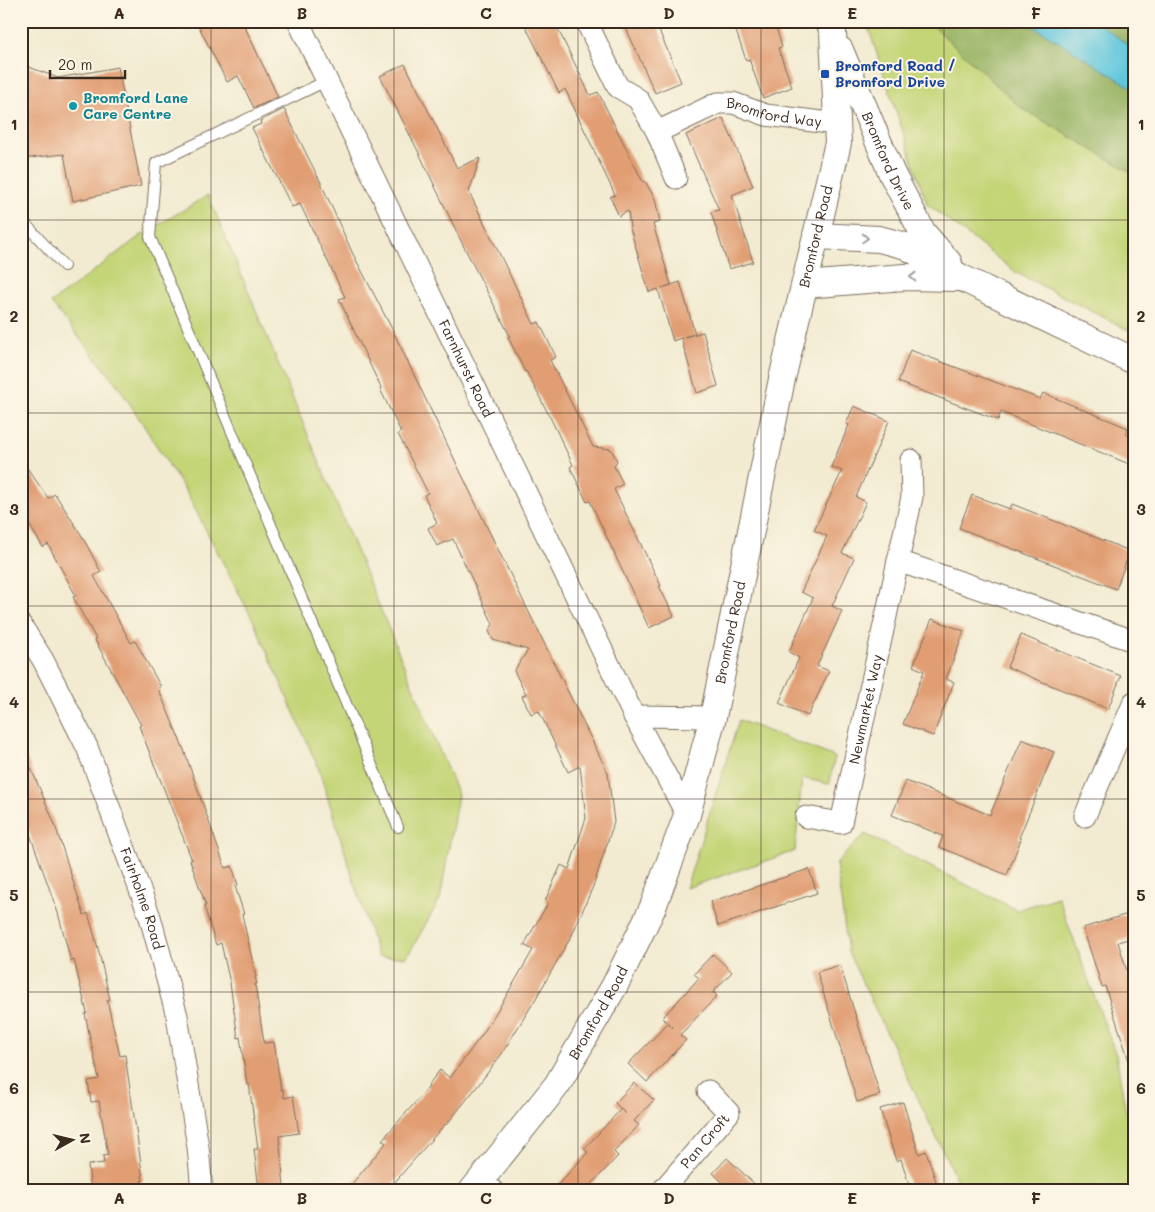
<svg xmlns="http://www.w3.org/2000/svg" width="1155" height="1212" font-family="Mali,sans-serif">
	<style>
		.green { fill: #c4d578; stroke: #80804b }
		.forest { fill: #9bb668; stroke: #6b7043 }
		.water { fill: #5fc6dc; stroke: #4d787d }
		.building { fill: #e19e73 }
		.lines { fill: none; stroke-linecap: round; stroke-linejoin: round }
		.service-casing { stroke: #7b6e5d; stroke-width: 12 }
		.minor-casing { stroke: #7b6e5d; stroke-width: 23 }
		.tertiary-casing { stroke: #7b6e5d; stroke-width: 28 }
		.service { stroke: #fff; stroke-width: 10 }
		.minor { stroke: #fff; stroke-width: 21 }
		.tertiary { stroke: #fff; stroke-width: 26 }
		.oneway { stroke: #a79f9a }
		.grid { fill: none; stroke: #3b2a1e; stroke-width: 1; stroke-opacity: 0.55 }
		.transit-dot { fill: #1a4fb4; stroke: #fcf5e5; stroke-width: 2 }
		.culture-dot { fill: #0f9aa8; stroke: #fcf5e5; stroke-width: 2 }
		.labels { text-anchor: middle; stroke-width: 4; stroke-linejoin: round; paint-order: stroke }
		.transit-label { font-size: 14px; font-weight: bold; fill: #164399; stroke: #fcf5e5; text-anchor: start }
		.culture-label { font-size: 14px; font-weight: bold; fill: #0d838f; stroke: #fcf5e5; text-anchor: start }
		.street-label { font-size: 14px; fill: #3b2a1e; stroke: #fcf5e5 }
		.neatline { fill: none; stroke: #3b2a1e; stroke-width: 2 }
		.grid-label { font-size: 16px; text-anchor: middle; font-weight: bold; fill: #3b2a1e }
	</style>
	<rect width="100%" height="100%" fill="#fcf5e5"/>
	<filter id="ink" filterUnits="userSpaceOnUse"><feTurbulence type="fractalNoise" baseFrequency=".02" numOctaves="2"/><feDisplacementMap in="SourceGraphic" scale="10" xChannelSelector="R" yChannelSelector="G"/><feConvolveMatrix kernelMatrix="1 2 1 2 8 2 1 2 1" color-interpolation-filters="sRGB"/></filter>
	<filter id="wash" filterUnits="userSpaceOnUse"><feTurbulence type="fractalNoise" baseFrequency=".0096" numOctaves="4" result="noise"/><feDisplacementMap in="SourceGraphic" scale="20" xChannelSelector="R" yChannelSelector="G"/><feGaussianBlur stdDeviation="1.12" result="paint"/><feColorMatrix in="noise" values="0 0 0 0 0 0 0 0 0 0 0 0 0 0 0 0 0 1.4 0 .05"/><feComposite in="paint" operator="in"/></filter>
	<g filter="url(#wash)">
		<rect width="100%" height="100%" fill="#f2ebd1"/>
		<g class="green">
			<path d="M866 21H1032L1134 89V333L1017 273 927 204Z"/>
			<path d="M208 195 458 795 440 899 407 957H378L318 767 254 622 186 492 119 387 51 303 140 236Z"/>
			<path d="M739 720 835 757 829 784 802 778 795 851 686 888Z"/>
			<path d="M865 834 1017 910 1058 897 1116 1055 1134 1158V1191H962L848 952 836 863Z"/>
		</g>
		<path class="forest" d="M928 21H1134V174L1020 107Z"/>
		<path class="water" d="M1025 21H1095L1134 49V89Z"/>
		<g id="blocks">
			<g class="building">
				<path d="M196 21H242L278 97 254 108 238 76 227 82Z"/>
				<path d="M523 21H554L590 95 598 92 643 182 645 181 655 199 660 222 653 224 671 285 662 288 680 282 695 334 684 337 703 332 718 386 697 393 681 338 673 341 658 289 649 292 630 228 628 211 619 216 610 197 615 195 565 89 559 93Z"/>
				<path d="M623 21H655L681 82 655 93Z"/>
				<path d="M754 21H774L782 47 778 48 792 87 763 98 749 59 746 60 735 28Z"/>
				<path d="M21 64 58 78 118 67 141 186 73 201 64 154 21 159Z"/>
				<path d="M405 64 457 168 480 158 469 192 534 324 539 322 556 357 550 360 593 447 611 449 617 461 614 466 623 484 614 489 661 586H659L674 616 649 628 590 501 587 502 570 467 573 465 552 421 526 371 525 372 508 337 510 336 462 243 418 151 380 76Z"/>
				<path d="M284 109 321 183 352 252 392 329 485 523 608 773 614 822 594 884 572 935 535 1000 501 1055 476 1088 446 1125 445 1124 387 1191H346L386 1143 382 1140 429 1087 428 1085 440 1070 450 1078 484 1032 508 993 533 950 524 945 548 903 545 901 561 865 569 869 586 818 580 766 568 772 539 711 531 714 522 696 526 694 514 671 528 650 493 640 489 631 493 624 453 539 437 546 428 528 437 523 424 495 428 493 398 434 401 432 380 389 381 388 339 299 345 297 300 204 292 207 252 128 261 124 260 121Z"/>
				<path d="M723 118 753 186 732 195 753 262 729 269 711 212 719 210 686 135Z"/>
				<path d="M910 350 1040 399 1043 393 1128 428 1126 434 1134 437V466L1001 412 998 420 898 382Z"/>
				<path d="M854 406 889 421 856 497 866 502 842 553 854 558 832 606 842 611 817 666 829 671 808 716 779 703 799 658 789 652 813 598 801 592 827 536 814 530 842 471 831 467 849 425 846 424Z"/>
				<path d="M21 459 48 498 55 494 82 536 101 572 94 576 131 643 135 641 161 687 158 688 184 750 225 868 232 866 238 885 235 886 244 914H242L256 977H255L257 984H255L264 1043 274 1042 281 1090 283 1089 284 1098 293 1096 299 1133 279 1136 284 1186 259 1189 254 1149H258L249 1084H247L240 1037 238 1038 230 983 221 943 216 945 204 906H206L190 860H192L139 726 141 725 95 640 96 639 73 597 76 596 48 544 43 547 21 512Z"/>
				<path d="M972 495 1010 509 1012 504 1130 551 1116 589 959 528Z"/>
				<path d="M932 619 964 631 946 679 954 682 933 736 903 724 924 671 913 666Z"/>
				<path d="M1021 635 1121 676 1108 709 1007 667Z"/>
				<path d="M1022 739 1054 752 1019 838 1021 839 1007 875 939 847 943 836 892 815 906 781 990 815Z"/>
				<path d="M21 745 54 822 84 915 88 913 98 948 110 1000H107L120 1056 125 1055 140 1157 143 1181H141L142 1191H91L88 1165 104 1163 103 1156 108 1155 99 1101 91 1102 88 1081 99 1079 85 1014 87 1013 74 960 71 961 58 913 26 823 21 824Z"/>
				<path d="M809 869 817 893 718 926 710 902Z"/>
				<path d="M1134 912V937L1118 942 1134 993V1061H1129L1105 986 1102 987 1083 928Z"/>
				<path d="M713 954 732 972 713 992 717 996 680 1035 686 1040 647 1082 628 1064 668 1023 673 1028 662 1018 699 978 694 974Z"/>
				<path d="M840 965 880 1095 857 1102 817 972Z"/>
				<path d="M634 1083 654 1100 634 1121 639 1125 614 1152 618 1156 585 1191H552L588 1152 584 1149 621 1109 626 1114 615 1103Z"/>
				<path d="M903 1102 919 1154 926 1151 939 1191H911L901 1159 896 1161 880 1109Z"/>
				<path d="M727 1158 762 1191H731L713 1173Z"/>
			</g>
		</g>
	</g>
	<g filter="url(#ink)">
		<use href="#blocks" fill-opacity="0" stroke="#7b6e5d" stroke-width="1"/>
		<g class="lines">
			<g class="service-casing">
				<g id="service">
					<path d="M326 81 156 163 150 237 398 827"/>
					<path d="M21 219 64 266"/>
				</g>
			</g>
			<g class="minor-casing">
				<g id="minor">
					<path id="s1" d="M298 21 634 716 687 815"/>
					<path d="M586 21 618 87 638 99 657 132 676 178"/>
					<path id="s2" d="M657 132 718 103H733L766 115 837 124"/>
					<path d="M898 561 912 497 911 460"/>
					<path id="s3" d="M21 625 43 660 87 747 150 917 177 1016 198 1147 202 1191"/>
					<path d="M634 716 713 717"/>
					<path d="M1085 816 1134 702"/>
					<path id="s4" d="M806 817 841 823 898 561 1134 641"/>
					<path d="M482 1181 493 1191"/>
					<path id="s5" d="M662 1191 729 1113 708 1091"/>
				</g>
			</g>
			<g class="tertiary-casing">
				<g id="tertiary">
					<path id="s6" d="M840 50 892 174 923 233 949 263"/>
					<path d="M816 236 879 239 906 246 962 278 1134 361"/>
					<path d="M805 285 904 277 958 278"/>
					<path id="s7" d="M472 1191 557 1085 615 985 653 907 687 815 713 717 782 379 838 143 833 33 829 21"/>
				</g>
			</g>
			<use href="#service" class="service"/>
			<use href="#minor" class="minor"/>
			<use href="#tertiary" class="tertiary"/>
		</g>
		<defs><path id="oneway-chevron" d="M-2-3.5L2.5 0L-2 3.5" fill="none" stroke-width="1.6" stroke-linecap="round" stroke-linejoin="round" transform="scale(1.25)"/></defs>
		<g class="oneway">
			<use href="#oneway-chevron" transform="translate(865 238) rotate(3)"/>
			<use href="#oneway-chevron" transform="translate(913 277) rotate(-179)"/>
		</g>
	</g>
	<path class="grid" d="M211 21V1191M394 21V1191M578 21V1191M761 21V1191M944 21V1191M21 220H1134M21 413H1134M21 606H1134M21 799H1134M21 992H1134"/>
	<rect class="transit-dot" x="820" y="69" width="10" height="10" rx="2.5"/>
	<circle class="culture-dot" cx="73" cy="106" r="5"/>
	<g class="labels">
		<g class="transit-label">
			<text x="835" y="71">Bromford Road /<tspan x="835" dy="16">Bromford Drive</tspan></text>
		</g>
		<g class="culture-label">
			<text x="83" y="103">Bromford Lane<tspan x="83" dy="16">Care Centre</tspan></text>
		</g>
		<g class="street-label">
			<text dy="5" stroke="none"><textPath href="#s2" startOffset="125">Bromford Way</textPath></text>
			<text dy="5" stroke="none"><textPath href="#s6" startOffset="121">Bromford Drive</textPath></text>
			<text dy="5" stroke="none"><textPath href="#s7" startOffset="1029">Bromford Road</textPath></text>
			<text dy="5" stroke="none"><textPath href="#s1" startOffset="386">Farnhurst Road</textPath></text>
			<text dy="5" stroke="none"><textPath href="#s7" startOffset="624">Bromford Road</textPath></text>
			<text dy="5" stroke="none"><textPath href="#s4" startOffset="152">Newmarket Way</textPath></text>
			<text dy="5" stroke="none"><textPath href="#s3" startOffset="300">Fairholme Road</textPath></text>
			<text dy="5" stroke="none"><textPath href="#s7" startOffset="219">Bromford Road</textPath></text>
			<text dy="5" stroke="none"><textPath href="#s5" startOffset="66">Pan Croft</textPath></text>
		</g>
	</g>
	<rect width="1155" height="1212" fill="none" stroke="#fcf5e5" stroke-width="55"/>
	<g transform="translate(72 1140) rotate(82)" stroke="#fcf5e5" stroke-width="4" paint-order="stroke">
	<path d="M0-4L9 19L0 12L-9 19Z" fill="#3b2a1e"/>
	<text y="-8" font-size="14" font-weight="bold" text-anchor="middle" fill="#3b2a1e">N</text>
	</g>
	<path d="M50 70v8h75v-8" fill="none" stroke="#3b2a1e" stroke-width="2.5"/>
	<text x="58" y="70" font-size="15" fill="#3b2a1e" stroke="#fcf5e5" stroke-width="4" paint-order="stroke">20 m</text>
	<rect x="28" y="28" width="1100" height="1156" class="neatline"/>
	<g class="grid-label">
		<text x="119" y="19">A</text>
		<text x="302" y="19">B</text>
		<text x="486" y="19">C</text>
		<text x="669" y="19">D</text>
		<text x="852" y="19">E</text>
		<text x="1036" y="19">F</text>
		<text x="14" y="130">1</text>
		<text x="1141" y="130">1</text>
		<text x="14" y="322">2</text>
		<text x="1141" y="322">2</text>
		<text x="14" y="515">3</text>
		<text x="1141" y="515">3</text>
		<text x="14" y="708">4</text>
		<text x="1141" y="708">4</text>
		<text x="14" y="901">5</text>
		<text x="1141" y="901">5</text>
		<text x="14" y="1094">6</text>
		<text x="1141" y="1094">6</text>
		<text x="119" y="1204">A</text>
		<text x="302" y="1204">B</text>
		<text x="486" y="1204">C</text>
		<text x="669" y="1204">D</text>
		<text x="852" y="1204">E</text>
		<text x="1036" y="1204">F</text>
	</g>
</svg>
